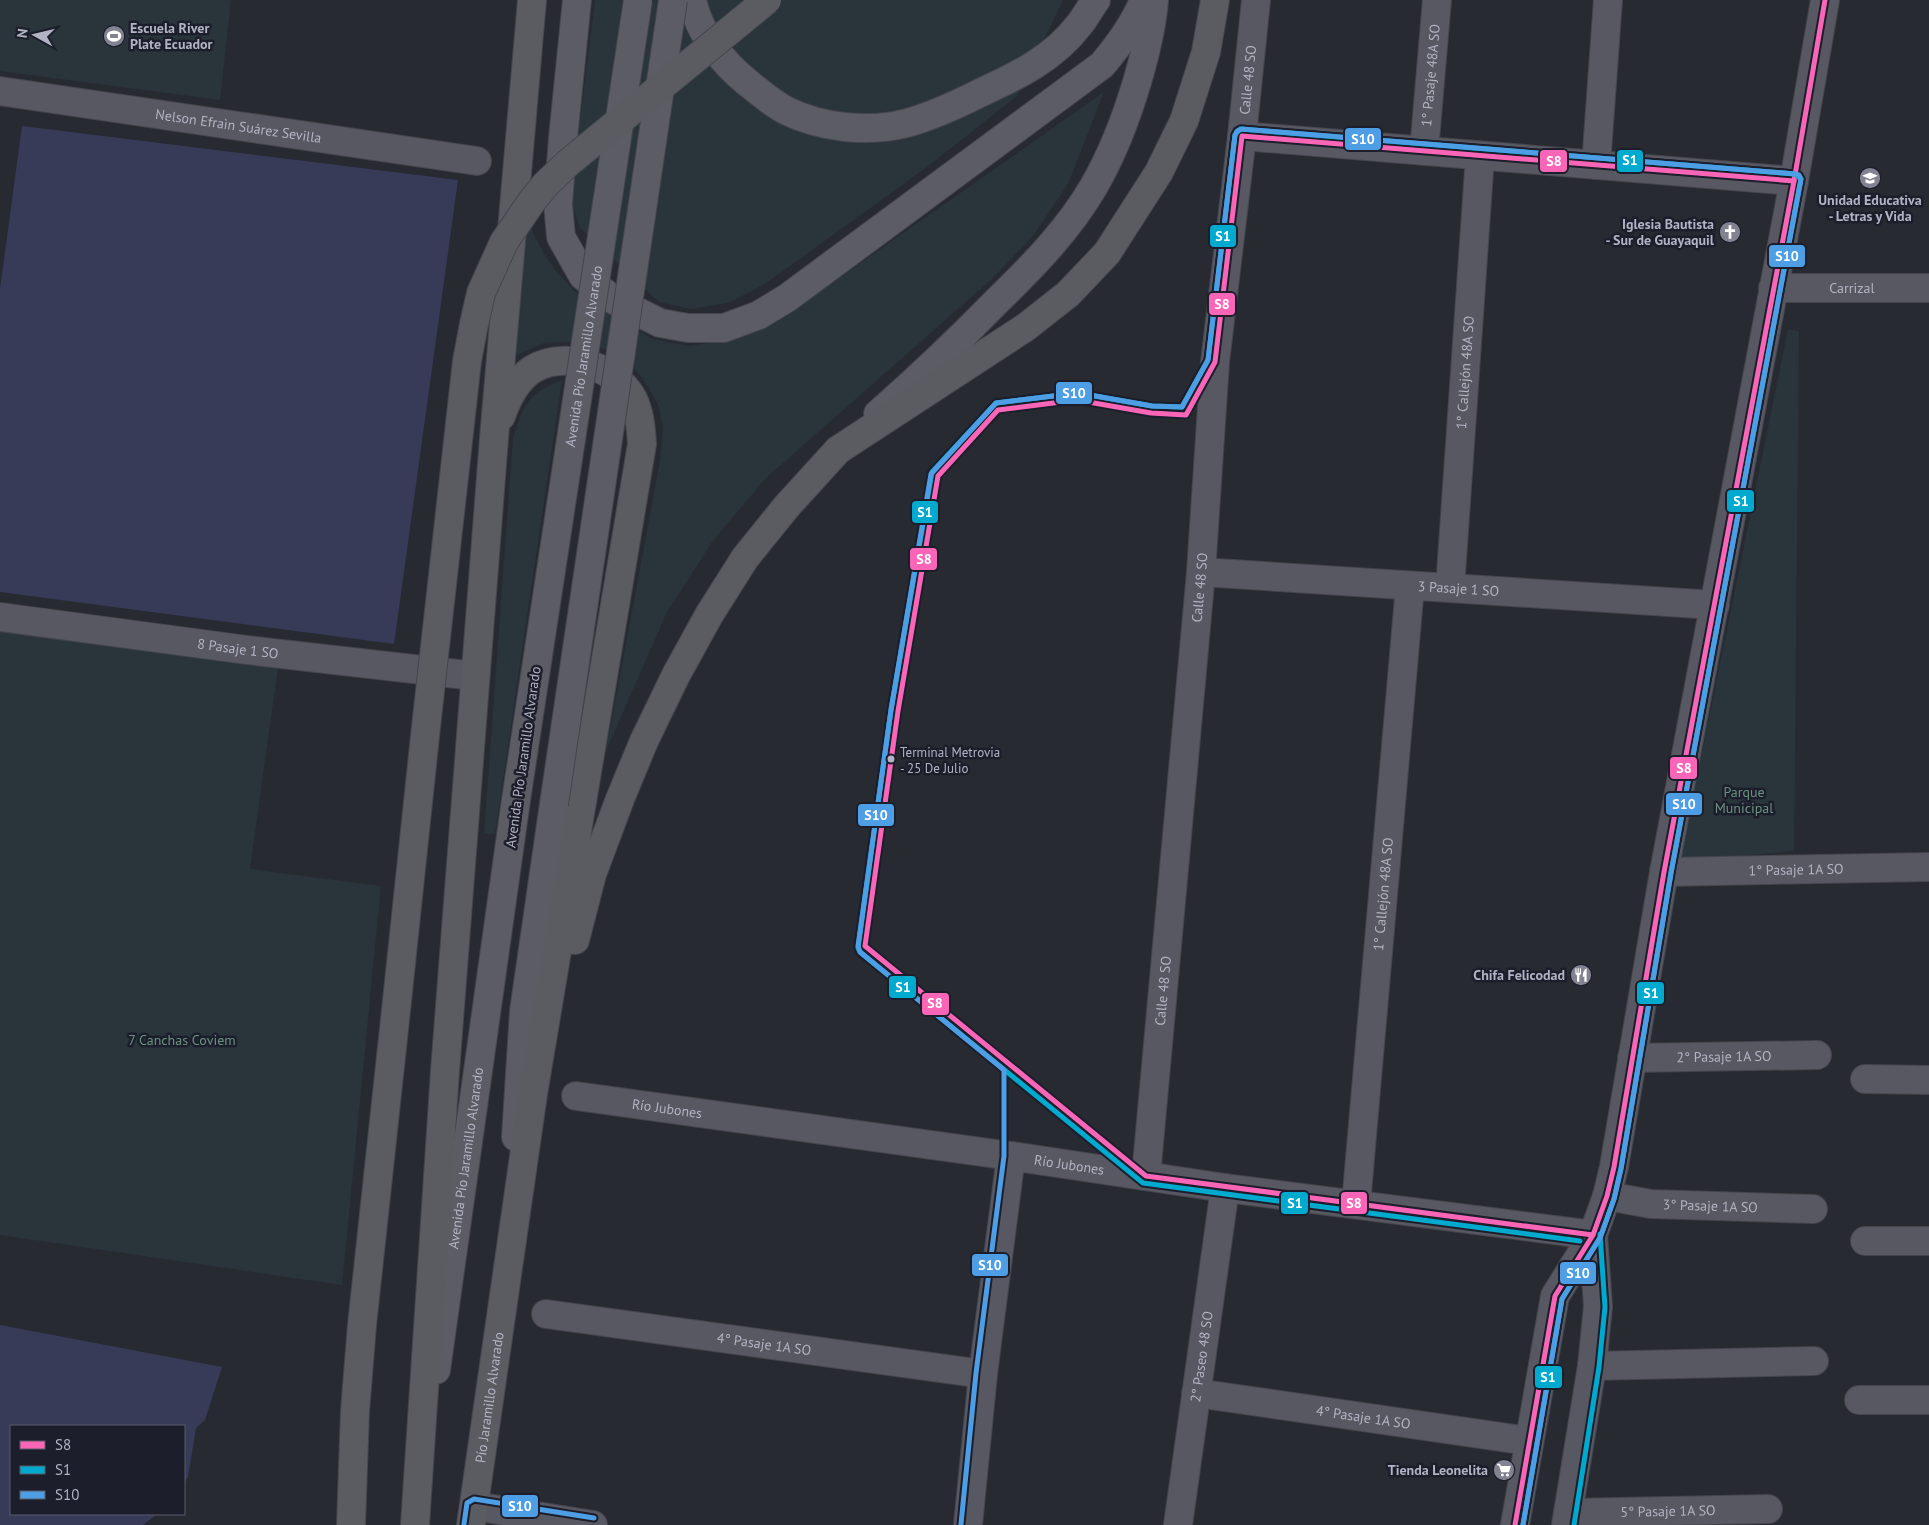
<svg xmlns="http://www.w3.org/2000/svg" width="1929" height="1525" font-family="'PT Sans',sans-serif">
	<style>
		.green { fill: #2a343b }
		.water { fill: #373b58 }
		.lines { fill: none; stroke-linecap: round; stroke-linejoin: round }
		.minor-casing { stroke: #44454c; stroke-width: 30 }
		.tertiary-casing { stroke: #44454c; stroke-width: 30 }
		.secondary-casing { stroke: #44454c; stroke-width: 30 }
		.trunk-casing { stroke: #44464e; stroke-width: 30 }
		.minor { stroke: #575861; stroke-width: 28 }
		.tertiary { stroke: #575861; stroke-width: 28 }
		.secondary { stroke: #5c5c65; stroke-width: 28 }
		.trunk { stroke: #5b5c62; stroke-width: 28 }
		.secondary-bridge-casing { stroke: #44454c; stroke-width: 30; stroke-linecap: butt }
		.trunk-bridge-casing { stroke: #44464e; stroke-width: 30; stroke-linecap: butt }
		.secondary-bridge { stroke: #5c5c65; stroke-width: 28 }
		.trunk-bridge { stroke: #5b5c62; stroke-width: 28 }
		.bus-1-casing { stroke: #1c1e2c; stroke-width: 9 }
		.bus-2-casing { stroke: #1c1e2c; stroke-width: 9 }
		.bus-3-casing { stroke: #1c1e2c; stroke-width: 9 }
		.bus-1 { stroke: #fa66b7; stroke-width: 5 }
		.bus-2 { stroke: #00a9ce; stroke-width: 5 }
		.bus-3 { stroke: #4d9ee5; stroke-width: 5 }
		.bus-dot { fill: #b2b3c3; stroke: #1c1e2c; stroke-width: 2 }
		.labels { text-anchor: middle; stroke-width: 5; stroke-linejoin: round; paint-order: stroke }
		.bus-label { font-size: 13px; fill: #b2b3c3; stroke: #1c1e2c; text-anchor: start }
		.poi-label { font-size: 14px; font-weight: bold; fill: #b2b3c3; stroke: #1c1e2c; text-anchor: end }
		.street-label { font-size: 14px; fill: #b2b3c3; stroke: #1c1e2c }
		.park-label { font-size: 14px; fill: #6c9180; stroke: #1c1e2c }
		.line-badge { stroke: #1c1e2c; stroke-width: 2 }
		.badge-label { font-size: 14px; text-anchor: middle; font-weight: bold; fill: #fff }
	</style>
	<rect width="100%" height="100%" fill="#282a32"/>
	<g class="green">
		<path d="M0 0H231L220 100 0 71Z"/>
		<path d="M595 0H1063L1017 96 927 167 765 284 728 303 691 309 659 302 580 228 572 204V183Z"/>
		<path d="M1104 92 1068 184 1033 236 993 278 766 478 712 542 667 612 606 751 660 461 663 429 659 407 649 388 635 369 611 352 593 345 570 342 544 343 510 358 528 191 532 231 545 255 557 273 575 291 652 339 688 346 728 340 775 323Z"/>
		<path d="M1788 329 1799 331 1794 851 1680 861Z"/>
		<path d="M562 380 495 834H484L513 438C524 404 527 394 562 380Z"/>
		<path d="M0 627 278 667 250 869 381 886 342 1285 0 1235Z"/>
	</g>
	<g class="water">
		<path d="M22 126 458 180 394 644 0 592V289Z"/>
		<path d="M0 1325 222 1367 205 1420 196 1428 188 1477 184 1484V1426H11V1514H157L143 1525H0Z"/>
	</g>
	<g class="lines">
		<g class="minor-casing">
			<g id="minor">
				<path id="s1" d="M0 91 477 161"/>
				<path d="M1242 136 1794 181"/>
				<path id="s2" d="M1424 151 1437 0"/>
				<path d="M1596 165 1608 0"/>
				<path id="s3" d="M1773 288H1929"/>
				<path id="s4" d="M1201 572 1715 605"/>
				<path id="s5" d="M1450 588 1480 156"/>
				<path id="s6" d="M0 617 247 650 475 676"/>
				<path id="s7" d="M1664 872 1929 867"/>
				<path id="s8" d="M1632 1058 1817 1055"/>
				<path d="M1865 1079 1929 1080"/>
				<path id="s9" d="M576 1096 1011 1156 1225 1188 1593 1235"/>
				<path id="s10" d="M1146 1176 1201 572 1215 362 1242 136 1256 0"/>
				<path id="s11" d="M1607 1196 1651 1204 1813 1209"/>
				<path id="s12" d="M1356 1204 1410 586"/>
				<path d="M1865 1241H1929"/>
				<path id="s13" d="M546 1314 983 1374"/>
				<path d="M1592 1366 1814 1361"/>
				<path id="s14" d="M1196 1393 1529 1441"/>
				<path d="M1859 1400H1929"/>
				<path d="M474 1506 593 1525"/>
				<path id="s15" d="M1568 1513 1768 1509"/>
				<path d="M968 1525 983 1374 1011 1156"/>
				<path id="s16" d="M1178 1525 1225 1188"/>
			</g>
		</g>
		<g class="tertiary-casing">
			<g id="tertiary">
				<path d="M1515 1525 1555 1296 1593 1235 1607 1196 1614 1167 1664 872 1794 181 1825 0"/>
				<path d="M1566 1525 1592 1366 1598 1306 1593 1235"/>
			</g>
		</g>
		<g class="secondary-casing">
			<g id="secondary">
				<path d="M577 0 563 138 558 204 561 237 583 276 614 300 660 323 688 328H724L759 315 787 298 1102 65C1119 45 1134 25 1144 0"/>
				<path d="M692 0C699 33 722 62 748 83 759 92 772 103 785 110 821 128 868 133 907 123 933 116 956 105 980 93 1017 76 1054 58 1079 25 1085 18 1090 8 1096 0"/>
				<path d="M878 414C920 377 960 339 999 299 1034 265 1069 229 1094 186 1113 153 1126 119 1137 82 1145 55 1152 28 1154 0"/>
				<path d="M516 1137 524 1011 554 804"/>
				<path id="s17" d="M436 1370 516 800"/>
			</g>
		</g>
		<g class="trunk-casing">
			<g id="trunk">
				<path d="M575 940 592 874 620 799 644 741 676 675 709 615 745 558 787 506 838 450 1026 327 1068 294 1107 253 1159 172 1184 121 1206 52 1215 0"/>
				<path d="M351 1525 355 1411 362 1325 397 1001"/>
				<path d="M415 1525 445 1071 494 438 532 0"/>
				<path id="s18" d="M471 1525 533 1094 642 444C641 429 640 413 633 399 615 366 566 350 533 369 517 379 507 399 501 416"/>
			</g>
		</g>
		<use href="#minor" class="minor"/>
		<use href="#tertiary" class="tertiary"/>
		<use href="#secondary" class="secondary"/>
		<use href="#trunk" class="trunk"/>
		<g class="secondary-bridge-casing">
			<g id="secondary-bridge">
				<path id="s19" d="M516 800 638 0"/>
				<path d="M554 804 673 0"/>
			</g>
		</g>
		<g class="trunk-bridge-casing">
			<path id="trunk-bridge" d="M397 1001 425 736 467 361 474 324 481 293 504 242 532 201 546 184 568 163 767 0"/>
		</g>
		<use href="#secondary-bridge" class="secondary-bridge"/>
		<use href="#trunk-bridge" class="trunk-bridge"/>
		<g class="bus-1-casing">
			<g id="bus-1">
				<path d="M1593 1235 1146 1176 865 946 898 711 938 476 998 410 1077 400 1151 413 1186 415 1215 362 1242 136 1794 181"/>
				<path d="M1515 1525 1555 1296 1593 1235 1607 1196 1614 1167 1664 872 1794 181 1825 0"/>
			</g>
		</g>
		<g class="bus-2-casing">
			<g id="bus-2">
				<path d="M1580 1241 1143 1183 860 952 858 948 891 710 932 472 996 403 1078 393 1152 406 1182 407 1208 360 1235 135 1240 129 1795 174 1801 179 1671 873 1621 1168 1614 1199 1600 1238"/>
				<path d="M1523 1525 1562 1299 1599 1239"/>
				<path d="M1574 1525 1599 1367 1605 1307 1600 1234"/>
			</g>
		</g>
		<g class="bus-3-casing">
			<g id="bus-3">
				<path d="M464 1524 467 1503 474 1499 594 1518"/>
				<path d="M961 1524 976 1373 1004 1156V1070L860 952 858 946 891 710 931 474 996 403 1078 393 1152 406 1182 407 1208 360 1235 135 1237 131 1242 129 1795 174 1799 175 1801 179 1671 873 1621 1169 1614 1199 1600 1238 1562 1299 1523 1525"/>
			</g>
		</g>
		<use href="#bus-1" class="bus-1"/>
		<use href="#bus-2" class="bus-2"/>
		<use href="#bus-3" class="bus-3"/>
	</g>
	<defs>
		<g id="stadium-disc" transform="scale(1.125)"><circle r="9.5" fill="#828390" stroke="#1c1e2c"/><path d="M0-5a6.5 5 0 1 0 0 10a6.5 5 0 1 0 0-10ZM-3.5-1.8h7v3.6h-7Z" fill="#fff"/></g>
		<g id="school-disc" transform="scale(1.125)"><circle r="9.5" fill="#828390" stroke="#1c1e2c"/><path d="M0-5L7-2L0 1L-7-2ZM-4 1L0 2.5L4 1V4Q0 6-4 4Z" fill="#fff"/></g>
		<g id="church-disc" transform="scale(1.125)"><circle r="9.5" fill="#828390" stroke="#1c1e2c"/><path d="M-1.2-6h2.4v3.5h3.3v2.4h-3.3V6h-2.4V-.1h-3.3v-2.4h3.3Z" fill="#fff"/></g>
		<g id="restaurant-disc" transform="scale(1.125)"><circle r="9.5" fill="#828390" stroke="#1c1e2c"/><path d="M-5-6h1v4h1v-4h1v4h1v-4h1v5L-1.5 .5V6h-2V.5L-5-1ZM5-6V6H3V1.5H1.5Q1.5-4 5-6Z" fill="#fff"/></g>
		<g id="supermarket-disc" transform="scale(1.125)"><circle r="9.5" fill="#828390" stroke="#1c1e2c"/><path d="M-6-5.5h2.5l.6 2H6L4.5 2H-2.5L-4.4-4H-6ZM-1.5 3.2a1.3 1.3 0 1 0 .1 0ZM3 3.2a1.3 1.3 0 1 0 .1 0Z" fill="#fff"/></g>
	</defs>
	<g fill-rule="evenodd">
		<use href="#stadium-disc" x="114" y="36"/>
		<use href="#school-disc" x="1870" y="178"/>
		<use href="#church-disc" x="1730" y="232"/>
		<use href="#restaurant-disc" x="1581" y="975"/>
		<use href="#supermarket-disc" x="1504" y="1470"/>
	</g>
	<circle class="bus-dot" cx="891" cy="759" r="4.5"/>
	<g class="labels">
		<g class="bus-label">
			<text x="900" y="757">Terminal Metrovia<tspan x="900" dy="16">- 25 De Julio</tspan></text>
		</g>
		<g class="poi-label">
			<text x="130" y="33" text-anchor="start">Escuela River<tspan x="130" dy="16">Plate Ecuador</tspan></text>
			<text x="1870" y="205" text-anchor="middle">Unidad Educativa<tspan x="1870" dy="16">- Letras y Vida</tspan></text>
			<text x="1714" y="229">Iglesia Bautista<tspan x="1714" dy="16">- Sur de Guayaquil</tspan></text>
			<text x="1565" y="980">Chifa Felicodad</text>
			<text x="1488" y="1475">Tienda Leonelita</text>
		</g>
		<g class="street-label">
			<text dy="5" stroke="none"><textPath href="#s2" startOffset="76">1° Pasaje 48A SO</textPath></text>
			<text dy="5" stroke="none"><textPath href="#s10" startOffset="1101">Calle 48 SO</textPath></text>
			<text dy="5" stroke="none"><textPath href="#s1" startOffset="241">Nelson Efraìn Suárez Sevilla</textPath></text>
			<text dy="5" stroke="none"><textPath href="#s3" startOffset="79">Carrizal</textPath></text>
			<text dy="5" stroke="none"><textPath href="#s19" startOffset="449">Avenida Pío Jaramillo Alvarado</textPath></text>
			<text dy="5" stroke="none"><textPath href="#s5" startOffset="216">1° Callejón 48A SO</textPath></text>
			<text dy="5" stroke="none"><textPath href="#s10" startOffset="591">Calle 48 SO</textPath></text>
			<text dy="5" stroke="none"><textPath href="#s4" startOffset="258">3 Pasaje 1 SO</textPath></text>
			<text dy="5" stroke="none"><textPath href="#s6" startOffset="240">8 Pasaje 1 SO</textPath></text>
			<text transform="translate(523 757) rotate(-82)" y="5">Avenida Pío Jaramillo Alvarado</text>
			<text dy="5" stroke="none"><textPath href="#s7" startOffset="132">1° Pasaje 1A SO</textPath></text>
			<text dy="5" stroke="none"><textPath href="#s12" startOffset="311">1° Callejón 48A SO</textPath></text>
			<text dy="5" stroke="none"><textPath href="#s10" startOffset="186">Calle 48 SO</textPath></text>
			<text dy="5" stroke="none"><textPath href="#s8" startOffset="92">2° Pasaje 1A SO</textPath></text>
			<text dy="5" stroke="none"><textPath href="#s9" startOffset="92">Río Jubones</textPath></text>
			<text dy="5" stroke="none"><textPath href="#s17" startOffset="214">Avenida Pío Jaramillo Alvarado</textPath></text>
			<text dy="5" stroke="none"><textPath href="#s9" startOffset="498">Río Jubones</textPath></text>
			<text dy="5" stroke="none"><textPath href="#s11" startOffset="104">3° Pasaje 1A SO</textPath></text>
			<text dy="5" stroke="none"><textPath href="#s13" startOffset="220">4° Pasaje 1A SO</textPath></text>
			<text dy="5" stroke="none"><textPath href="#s16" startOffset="170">2° Paseo 48 SO</textPath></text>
			<text dy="5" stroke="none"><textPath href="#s18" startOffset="129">Pío Jaramillo Alvarado</textPath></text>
			<text dy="5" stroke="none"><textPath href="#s14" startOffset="169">4° Pasaje 1A SO</textPath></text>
			<text dy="5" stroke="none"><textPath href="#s15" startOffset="100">5° Pasaje 1A SO</textPath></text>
		</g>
		<g class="park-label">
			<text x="1744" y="797">Parque<tspan x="1744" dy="16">Municipal</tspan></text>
			<text x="182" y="1045">7 Canchas Coviem</text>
		</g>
	</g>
	<g class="line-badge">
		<rect x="1344" y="127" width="38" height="24" rx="5" fill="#4d9ee5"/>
		<rect x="1616" y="149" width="28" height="24" rx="5" fill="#00a9ce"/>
		<rect x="1539" y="149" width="29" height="24" rx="5" fill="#fa66b7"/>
		<rect x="1209" y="224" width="28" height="24" rx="5" fill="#00a9ce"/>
		<rect x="1768" y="244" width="38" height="24" rx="5" fill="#4d9ee5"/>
		<rect x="1208" y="292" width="28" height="24" rx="5" fill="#fa66b7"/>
		<rect x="1055" y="381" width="38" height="24" rx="5" fill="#4d9ee5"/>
		<rect x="1726" y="489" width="29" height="24" rx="5" fill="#00a9ce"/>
		<rect x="911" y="500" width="28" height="24" rx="5" fill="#00a9ce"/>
		<rect x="909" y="547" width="29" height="24" rx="5" fill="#fa66b7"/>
		<rect x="1669" y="756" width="29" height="24" rx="5" fill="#fa66b7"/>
		<rect x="1665" y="792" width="38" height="24" rx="5" fill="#4d9ee5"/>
		<rect x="857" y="803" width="38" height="24" rx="5" fill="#4d9ee5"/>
		<rect x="888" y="975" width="29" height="24" rx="5" fill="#00a9ce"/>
		<rect x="1636" y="981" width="29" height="24" rx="5" fill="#00a9ce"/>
		<rect x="921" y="992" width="29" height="24" rx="5" fill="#fa66b7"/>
		<rect x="1280" y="1191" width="29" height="24" rx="5" fill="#00a9ce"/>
		<rect x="1340" y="1191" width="28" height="24" rx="5" fill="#fa66b7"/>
		<rect x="971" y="1253" width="38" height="24" rx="5" fill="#4d9ee5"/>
		<rect x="1559" y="1261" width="38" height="24" rx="5" fill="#4d9ee5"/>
		<rect x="1534" y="1365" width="29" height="24" rx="5" fill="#00a9ce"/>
		<rect x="501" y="1494" width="38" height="24" rx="5" fill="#4d9ee5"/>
	</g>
	<g class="badge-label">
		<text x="1363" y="144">S10</text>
		<text x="1630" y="165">S1</text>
		<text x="1554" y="166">S8</text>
		<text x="1223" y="241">S1</text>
		<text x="1787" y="261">S10</text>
		<text x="1222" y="309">S8</text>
		<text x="1074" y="398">S10</text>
		<text x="1741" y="506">S1</text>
		<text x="925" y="517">S1</text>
		<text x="924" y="564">S8</text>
		<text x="1684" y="773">S8</text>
		<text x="1684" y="809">S10</text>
		<text x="876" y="820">S10</text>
		<text x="903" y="992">S1</text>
		<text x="1651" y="998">S1</text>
		<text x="935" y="1008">S8</text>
		<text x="1295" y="1208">S1</text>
		<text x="1354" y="1208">S8</text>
		<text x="990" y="1270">S10</text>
		<text x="1578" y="1278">S10</text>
		<text x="1548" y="1382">S1</text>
		<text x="520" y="1511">S10</text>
	</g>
	<rect x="10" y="1425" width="175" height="90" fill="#1c1e2c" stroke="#585a68"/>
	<rect x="20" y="1441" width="25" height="8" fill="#fa66b7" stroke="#585a68"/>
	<text x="55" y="1450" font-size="15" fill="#b2b3c3">S8</text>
	<rect x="20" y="1466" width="25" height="8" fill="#00a9ce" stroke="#585a68"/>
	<text x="55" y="1475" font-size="15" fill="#b2b3c3">S1</text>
	<rect x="20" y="1491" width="25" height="8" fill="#4d9ee5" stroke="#585a68"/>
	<text x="55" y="1500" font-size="15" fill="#b2b3c3">S10</text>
	<g transform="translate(35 35) rotate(278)" stroke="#1c1e2c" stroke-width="4" paint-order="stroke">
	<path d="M0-4L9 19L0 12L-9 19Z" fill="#b2b3c3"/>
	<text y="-8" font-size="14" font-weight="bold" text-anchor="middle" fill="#b2b3c3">N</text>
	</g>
</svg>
